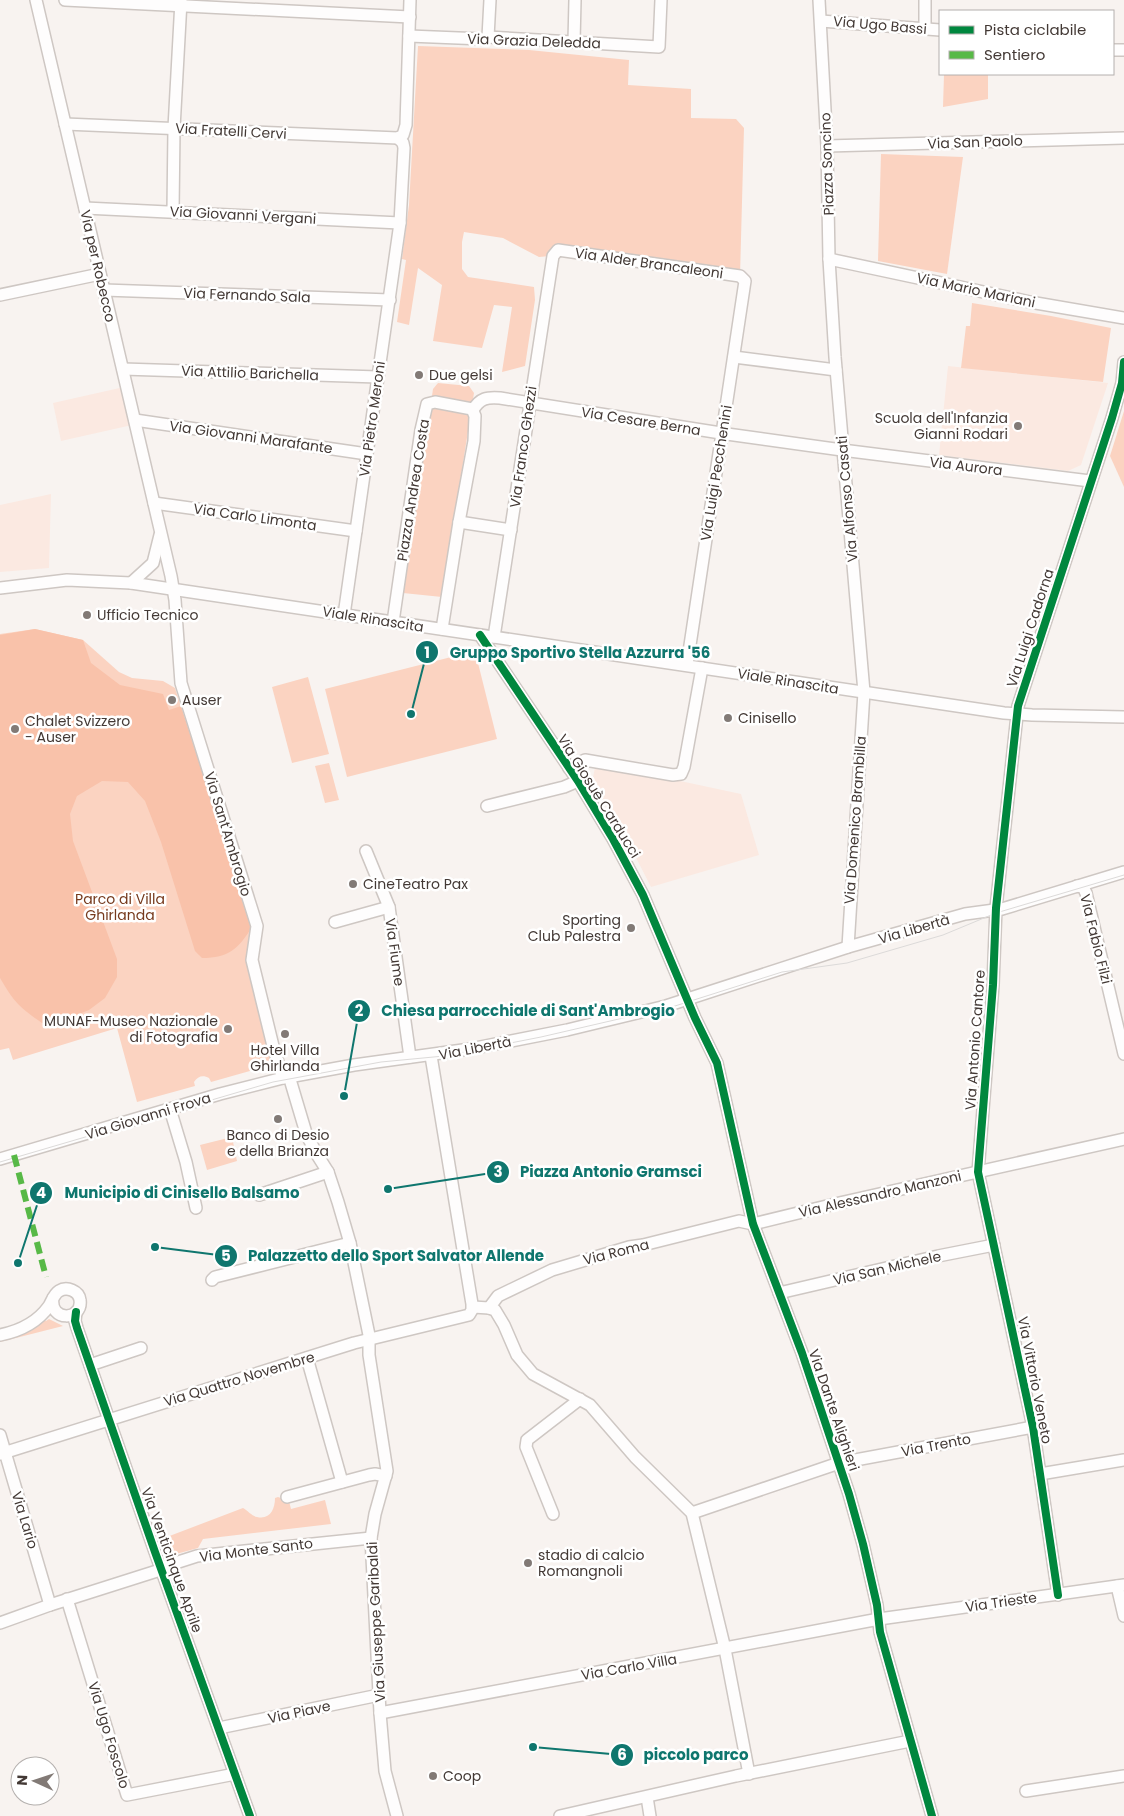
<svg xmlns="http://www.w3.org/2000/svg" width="1124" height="1816" font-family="Poppins,sans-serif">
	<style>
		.built { fill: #fbe9e1 }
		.green { fill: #fbd3c1 }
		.forest { fill: #f9c2aa }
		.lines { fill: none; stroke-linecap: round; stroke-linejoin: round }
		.minor-casing { stroke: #cec7c3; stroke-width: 14 }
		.minor { stroke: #fefdfd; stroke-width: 11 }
		.tram { stroke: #dcdad9; stroke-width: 1 }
		.quiet { stroke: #58b947; stroke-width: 6; stroke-dasharray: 12 6; stroke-linecap: butt }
		.cycleway-casing { stroke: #fff; stroke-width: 11 }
		.cycleway { stroke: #00873e; stroke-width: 8 }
		.poi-dot { fill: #827a76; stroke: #fff; stroke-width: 2 }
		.labels { text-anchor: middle; stroke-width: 5; stroke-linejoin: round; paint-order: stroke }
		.street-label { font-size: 14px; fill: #433935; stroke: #fff }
		.poi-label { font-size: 14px; fill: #433935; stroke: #fff; text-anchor: start }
		.park-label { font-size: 14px; fill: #763a1d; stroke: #fff }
		.leader { fill: none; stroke: #0f766e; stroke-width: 2 }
		.callout-dot { fill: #0f766e; stroke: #fff; stroke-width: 2 }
		.mark-label { font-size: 15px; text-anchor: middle; font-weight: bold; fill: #fff }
		.callout-label { font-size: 15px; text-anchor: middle; font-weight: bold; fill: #0f766e; stroke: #fff; stroke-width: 5; stroke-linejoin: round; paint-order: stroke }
	</style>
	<rect width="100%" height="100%" fill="#f8f3f0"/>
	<g class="built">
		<path d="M948 366 1108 383 1081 465 1068 471 939 455Z"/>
		<path d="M124 387 132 425 61 441 53 403Z"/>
		<path d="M51 494 49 568 0 572V505Z"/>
		<path d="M596 763 741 794 759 855 651 887 624 834 592 782Z"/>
	</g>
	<g class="green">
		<path d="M418 46 529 50 629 60 628 85 691 89V118L736 119 744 128 740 276 561 255 539 257 503 238 464 232 462 242V269L468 277 534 287 535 300 525 366 502 372 512 307 494 305 482 348 433 341 442 285 418 268 409 325 397 322 406 260 402 259 409 205Z"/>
		<path d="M944 74H988V99L943 107Z"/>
		<path d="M881 154 963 157 947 274 878 261Z"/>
		<path d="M972 303 1051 316 1111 328 1103 382 961 368 966 326H970Z"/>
		<path d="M438 383 469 386 474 393 442 597 403 593 433 389Z"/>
		<path d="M1124 411V487L1110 456Z"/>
		<path d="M35 629 83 640 119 672 132 678 163 681 175 688 252 927 275 1064 211 1082 209 1078C203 1075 198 1076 194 1082L195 1086 137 1102 117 1028 13 1060 9 1048 0 1050V634Z"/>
		<path d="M475 651 497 739 347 777 325 689Z"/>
		<path d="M308 677 329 754 292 763 272 687Z"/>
		<path d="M329 763 339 800 325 803 315 766Z"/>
		<path d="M232 1137 237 1161 207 1170 200 1145Z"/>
		<path d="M43 1319 46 1321 49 1319 63 1326 0 1342V1339L32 1330Z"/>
		<path d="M278 1497 289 1501 291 1509 325 1500 331 1524 203 1539 198 1548 165 1557 159 1540 243 1508C248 1511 252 1516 257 1517 270 1520 275 1509 275 1498Z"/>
	</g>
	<path class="forest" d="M35 629 83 640 91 663 120 685 163 694 169 710 181 706 252 927C238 949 229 958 202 958L195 951 161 842 145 801 128 782 102 781 77 796 70 814 73 841 117 959V977L105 998 89 1010 67 1019 42 1023C19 1007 14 1002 0 978V635Z"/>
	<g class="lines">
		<g class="minor-casing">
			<g id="minor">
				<path d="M36 0 171 576 175 600 181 683 257 926 252 960 273 1046 283 1078"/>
				<path d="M65 0 410 17"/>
				<path d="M819 0 827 146 829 259 835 357 864 692 848 947"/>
				<path d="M821 21 940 30"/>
				<path d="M925 29V0"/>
				<path d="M409 36 483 39 488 37 659 47 661 0"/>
				<path d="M488 37 490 0"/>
				<path d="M574 42 575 0"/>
				<path d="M1113 50H1124"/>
				<path d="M65 124 398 138"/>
				<path d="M398 138 403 135 406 125 410 0"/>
				<path d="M827 146 1124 138"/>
				<path d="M85 208 400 223"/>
				<path d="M173 211 174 128 181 1"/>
				<path d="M829 259 1030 302 1124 318"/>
				<path d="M104 290 390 300"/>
				<path d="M0 295 100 274"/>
				<path d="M734 357 836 370"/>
				<path d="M123 369 378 377"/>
				<path d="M473 410C480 398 487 397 500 398L727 434 842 450 1090 481"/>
				<path d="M135 420 367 454"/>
				<path d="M154 503 356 531"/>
				<path d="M459 522 511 530"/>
				<path d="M131 583 153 563 160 535"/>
				<path d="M0 588 67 580 131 583 1004 713 1032 715 1124 717"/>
				<path d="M344 615 400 223 404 148 403 143 398 138"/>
				<path d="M393 622 421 430 427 404 435 402 472 409 475 416 474 441 459 522 442 629"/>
				<path d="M480 635 578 781 613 839 643 895 695 1018 717 1063 753 1224 802 1353 849 1494 863 1544 877 1605 880 1632 932 1816"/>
				<path d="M494 637 553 256 558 250 740 276 745 281 687 665"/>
				<path d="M569 768 585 760 673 775 681 774 684 767 702 668"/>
				<path d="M487 806 564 787 578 781"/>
				<path d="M366 851 389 907 410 1057"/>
				<path d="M1077 886 1083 887 1086 893 1124 1054"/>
				<path d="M335 922 389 907"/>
				<path d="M289 1076 306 1133 316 1153 328 1172 338 1202 350 1243 369 1335V1355L387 1471 375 1514 371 1538 380 1713 385 1771 397 1816"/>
				<path d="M170 1109 186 1162 196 1208"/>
				<path d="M0 1159 220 1094 283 1078 354 1065 470 1049 567 1030 666 1006 848 947 965 914 1002 909 1124 872"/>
				<path d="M259 1195 328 1172"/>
				<path d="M212 1280 215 1277 350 1243"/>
				<path d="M779 1293 938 1256 994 1245"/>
				<path d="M473 1307 489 1308 495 1310 504 1325 517 1355 533 1374 590 1405 635 1457 692 1513 725 1649 749 1774"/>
				<path d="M489 1308 498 1296 552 1270 629 1247 643 1245 739 1221 753 1224 835 1204 1124 1139"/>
				<path d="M76 1312 75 1321 77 1328 155 1552 250 1816"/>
				<path d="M0 1335C20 1331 37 1323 49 1306 52 1301 54 1294 59 1291 67 1286 79 1291 80 1300 83 1321 49 1322 53 1298"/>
				<path d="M307 1358 342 1482"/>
				<path d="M90 1365 141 1348"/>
				<path d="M0 1435 50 1605"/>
				<path d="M0 1454 354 1343 469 1315 472 1310V1304L431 1056"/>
				<path d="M1040 1474 1124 1460"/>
				<path d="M287 1497 369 1475 375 1474 386 1476"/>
				<path d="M692 1513 839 1463 1033 1427"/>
				<path d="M553 1514 526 1447 527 1440 580 1399"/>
				<path d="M1117 1586 1124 1616"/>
				<path d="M1058 1595 1033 1427 978 1172 993 985 996 908 1018 706 1112 418 1122 383 1124 362"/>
				<path d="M67 1599 127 1795 235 1774"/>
				<path d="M0 1623 50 1605 157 1571 169 1565 197 1556 371 1538"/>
				<path d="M380 1713 879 1619 1124 1585"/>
				<path d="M219 1728 379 1695"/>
				<path d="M1026 1791 1124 1776"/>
				<path d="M647 1797 650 1816"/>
				<path d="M560 1816 736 1776 910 1741"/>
			</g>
		</g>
		<use href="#minor" class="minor"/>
		<path class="tram" d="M0 1162 273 1082 381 1062 444 1056 541 1037 675 1006 782 972 847 963 943 935 996 913 1124 875"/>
		<path class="quiet" d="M14 1155 46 1277"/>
		<g class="cycleway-casing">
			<g id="cycleway">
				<path d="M480 635 578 781 613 839 643 895 695 1018 717 1063 753 1224 802 1353 849 1494 863 1544 877 1605 880 1632 932 1816"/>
				<path d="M76 1312 75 1321 77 1328 155 1552 250 1816"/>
				<path d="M1058 1595 1033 1427 978 1172 993 985 996 908 1018 706 1112 418 1122 383 1124 362"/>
			</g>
		</g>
		<use href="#cycleway" class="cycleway"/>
	</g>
	<g class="poi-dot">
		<circle cx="419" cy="375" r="5"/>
		<circle cx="1018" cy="426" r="5"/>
		<circle cx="87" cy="615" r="5"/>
		<circle cx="172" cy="700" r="5"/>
		<circle cx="728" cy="718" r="5"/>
		<circle cx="15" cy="729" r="5"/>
		<circle cx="353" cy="884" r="5"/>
		<circle cx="631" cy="928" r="5"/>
		<circle cx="228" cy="1029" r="5"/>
		<circle cx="285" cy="1034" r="5"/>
		<circle cx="278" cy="1119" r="5"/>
		<circle cx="528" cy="1563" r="5"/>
		<circle cx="433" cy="1776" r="5"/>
	</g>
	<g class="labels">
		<g class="street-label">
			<text transform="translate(880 25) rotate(5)" y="5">Via Ugo Bassi</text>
			<text transform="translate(534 41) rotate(2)" y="5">Via Grazia Deledda</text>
			<text transform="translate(231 131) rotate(3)" y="5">Via Fratelli Cervi</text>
			<text transform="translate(975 142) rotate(-2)" y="5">Via San Paolo</text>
			<text transform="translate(827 164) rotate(-92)" y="5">Piazza Soncino</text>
			<text transform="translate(243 215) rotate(3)" y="5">Via Giovanni Vergani</text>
			<text transform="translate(649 263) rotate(8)" y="5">Via Alder Brancaleoni</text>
			<text transform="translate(98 266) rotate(77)" y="5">Via per Robecco</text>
			<text transform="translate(976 290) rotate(12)" y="5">Via Mario Mariani</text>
			<text transform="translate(247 295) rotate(2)" y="5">Via Fernando Sala</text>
			<text transform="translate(250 373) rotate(2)" y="5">Via Attilio Barichella</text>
			<text transform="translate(372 419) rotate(-82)" y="5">Via Pietro Meroni</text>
			<text transform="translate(641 421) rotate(9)" y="5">Via Cesare Berna</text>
			<text transform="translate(251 437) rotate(8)" y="5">Via Giovanni Marafante</text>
			<text transform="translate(523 447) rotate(-82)" y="5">Via Franco Ghezzi</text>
			<text transform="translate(966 466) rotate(7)" y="5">Via Aurora</text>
			<text transform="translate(716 473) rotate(-81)" y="5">Via Luigi Pecchenini</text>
			<text transform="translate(413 490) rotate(-81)" y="5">Piazza Andrea Costa</text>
			<text transform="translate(847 499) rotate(-95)" y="5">Via Alfonso Casati</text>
			<text transform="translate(255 517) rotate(8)" y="5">Via Carlo Limonta</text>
			<text transform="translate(373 619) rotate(9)" y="5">Viale Rinascita</text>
			<text transform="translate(1030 628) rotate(-72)" y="5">Via Luigi Cadorna</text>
			<text transform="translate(788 681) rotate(9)" y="5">Viale Rinascita</text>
			<text transform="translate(599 796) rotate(58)" y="5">Via Giosuè Carducci</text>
			<text transform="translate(855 820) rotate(-86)" y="5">Via Domenico Brambilla</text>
			<text transform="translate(228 834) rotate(73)" y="5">Via Sant'Ambrogio</text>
			<text transform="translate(914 929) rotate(-16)" y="5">Via Libertà</text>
			<text transform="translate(1096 939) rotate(76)" y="5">Via Fabio Filzi</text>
			<text transform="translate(395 952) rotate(82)" y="5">Via Fiume</text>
			<text transform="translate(975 1040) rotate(-86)" y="5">Via Antonio Cantore</text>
			<text transform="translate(475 1048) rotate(-11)" y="5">Via Libertà</text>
			<text transform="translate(148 1116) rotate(-17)" y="5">Via Giovanni Frova</text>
			<text transform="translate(880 1194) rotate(-13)" y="5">Via Alessandro Manzoni</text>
			<text transform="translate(616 1252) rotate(-14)" y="5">Via Roma</text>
			<text transform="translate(887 1268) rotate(-13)" y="5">Via San Michele</text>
			<text transform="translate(239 1379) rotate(-17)" y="5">Via Quattro Novembre</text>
			<text transform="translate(1035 1380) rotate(79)" y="5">Via Vittorio Veneto</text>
			<text transform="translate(834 1410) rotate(71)" y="5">Via Dante Alighieri</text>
			<text transform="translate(936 1445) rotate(-11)" y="5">Via Trento</text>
			<text transform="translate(25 1520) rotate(73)" y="5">Via Lario</text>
			<text transform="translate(256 1550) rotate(-7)" y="5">Via Monte Santo</text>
			<text transform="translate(172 1560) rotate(70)" y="5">Via Venticinque Aprile</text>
			<text transform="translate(1001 1602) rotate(-8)" y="5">Via Trieste</text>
			<text transform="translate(376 1622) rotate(-93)" y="5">Via Giuseppe Garibaldi</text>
			<text transform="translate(629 1667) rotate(-10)" y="5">Via Carlo Villa</text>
			<text transform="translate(299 1712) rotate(-12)" y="5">Via Piave</text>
			<text transform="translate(109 1735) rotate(73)" y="5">Via Ugo Foscolo</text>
		</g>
		<g class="poi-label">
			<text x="429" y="380">Due gelsi</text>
			<text x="1008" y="423" text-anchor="end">Scuola dell'Infanzia<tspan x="1008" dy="16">Gianni Rodari</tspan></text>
			<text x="97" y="620">Ufficio Tecnico</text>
			<text x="182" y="705">Auser</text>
			<text x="738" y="723">Cinisello</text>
			<text x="25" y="726">Chalet Svizzero<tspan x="25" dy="16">- Auser</tspan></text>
			<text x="363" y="889">CineTeatro Pax</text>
			<text x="621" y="925" text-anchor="end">Sporting<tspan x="621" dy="16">Club Palestra</tspan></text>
			<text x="218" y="1026" text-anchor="end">MUNAF-Museo Nazionale<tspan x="218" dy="16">di Fotografia</tspan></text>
			<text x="285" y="1055" text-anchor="middle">Hotel Villa<tspan x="285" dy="16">Ghirlanda</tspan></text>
			<text x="278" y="1140" text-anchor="middle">Banco di Desio<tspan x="278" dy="16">e della Brianza</tspan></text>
			<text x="538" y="1560">stadio di calcio<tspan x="538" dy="16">Romangnoli</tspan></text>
			<text x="443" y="1781">Coop</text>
		</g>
		<g class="park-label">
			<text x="120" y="904">Parco di Villa<tspan x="120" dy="16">Ghirlanda</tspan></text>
		</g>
	</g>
	<path class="leader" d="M411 714L427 652M344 1096L359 1011M388 1189L498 1172M18 1263L41 1193M155 1247L226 1256M533 1747L622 1755"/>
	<g class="callout-dot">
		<circle cx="411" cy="714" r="5"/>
		<circle cx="344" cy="1096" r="5"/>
		<circle cx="388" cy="1189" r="5"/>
		<circle cx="18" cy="1263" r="5"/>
		<circle cx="155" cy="1247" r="5"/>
		<circle cx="533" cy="1747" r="5"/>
		<circle cx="427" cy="652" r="12"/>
		<circle cx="359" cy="1011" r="12"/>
		<circle cx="498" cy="1172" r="12"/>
		<circle cx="41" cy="1193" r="12"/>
		<circle cx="226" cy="1256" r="12"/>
		<circle cx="622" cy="1755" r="12"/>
	</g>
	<g class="mark-label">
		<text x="427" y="658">1</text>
		<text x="359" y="1016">2</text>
		<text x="498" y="1177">3</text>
		<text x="41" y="1198">4</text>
		<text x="226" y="1261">5</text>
		<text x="622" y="1760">6</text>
	</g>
	<g class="callout-label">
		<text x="580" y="658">Gruppo Sportivo Stella Azzurra '56</text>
		<text x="528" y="1016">Chiesa parrocchiale di Sant'Ambrogio</text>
		<text x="611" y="1177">Piazza Antonio Gramsci</text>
		<text x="182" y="1198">Municipio di Cinisello Balsamo</text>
		<text x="396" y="1261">Palazzetto dello Sport Salvator Allende</text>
		<text x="696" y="1760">piccolo parco</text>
	</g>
	<rect x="939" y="10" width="175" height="65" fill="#ffffff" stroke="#b4b0ae"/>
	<rect x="949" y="26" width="25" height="8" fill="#00873e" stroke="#b4b0ae"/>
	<text x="984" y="35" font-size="15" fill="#433935">Pista ciclabile</text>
	<rect x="949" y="51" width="25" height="8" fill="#58b947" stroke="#b4b0ae"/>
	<text x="984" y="60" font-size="15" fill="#433935">Sentiero</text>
	<g transform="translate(35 1781) rotate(273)"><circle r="24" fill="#ffffff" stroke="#b4b0ae"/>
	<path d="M0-4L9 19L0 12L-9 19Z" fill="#827a76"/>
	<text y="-8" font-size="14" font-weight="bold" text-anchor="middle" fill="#433935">N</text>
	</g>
</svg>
